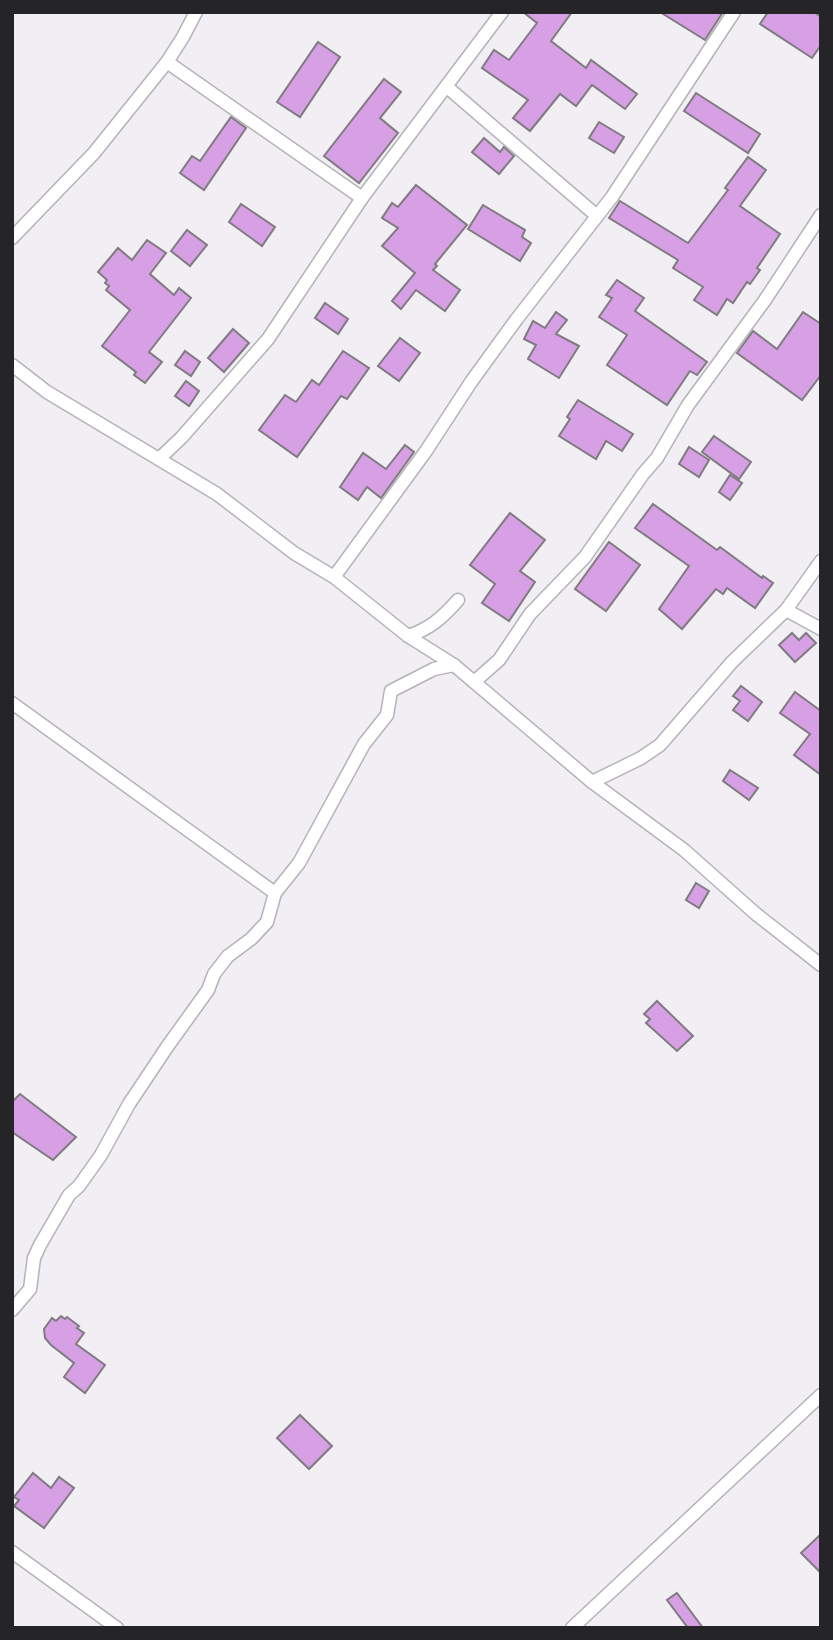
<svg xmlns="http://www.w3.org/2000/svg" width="833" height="1640" font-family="'Sofia Sans Condensed',sans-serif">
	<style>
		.building { fill: #d79fe4; stroke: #7f7b80; stroke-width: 2 }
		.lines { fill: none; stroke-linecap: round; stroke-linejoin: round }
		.minor-casing { stroke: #b5b2b8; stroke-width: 15 }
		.minor { stroke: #fff; stroke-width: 12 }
	</style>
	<rect width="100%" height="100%" fill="#f1eef4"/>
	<g class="building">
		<path d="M523 12H572L551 41 586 68 591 60 637 94 625 109 592 85 576 106 560 94 530 131 513 118 528 100 482 68 494 50 509 60 537 23Z"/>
		<path d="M660 12H723L705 40Z"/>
		<path d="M768 12H814L821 17V45L812 58 760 24Z"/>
		<path d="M318 42 340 57 300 117 277 102Z"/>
		<path d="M384 79 401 92 380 118 398 133 359 183 324 156Z"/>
		<path d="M696 93 760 134 748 153 684 111Z"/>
		<path d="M231 117 246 128 204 190 180 173 192 156 200 161Z"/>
		<path d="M599 122 624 137 614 153 589 138Z"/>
		<path d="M484 138 500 152 504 147 514 156 499 174 472 152Z"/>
		<path d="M748 157 766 170 740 206 780 234 757 268 760 270 750 284 747 282 733 303 727 299 717 315 694 300 703 287 673 268 678 260 609 218 620 201 688 243 728 190 725 188Z"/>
		<path d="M416 185 467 225 435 264 437 266 433 270 460 290 445 311 416 290 401 309 392 301 415 273 382 246 398 228 382 218 392 203 398 207Z"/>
		<path d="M241 204 275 227 262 246 229 222Z"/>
		<path d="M483 205 525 230 522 237 531 243 520 261 468 229Z"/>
		<path d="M187 230 207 245 190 266 171 251Z"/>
		<path d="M147 240 166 253 150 274 174 295 179 288 191 298 149 352 162 362 145 383 134 375 136 372 102 346 130 310 106 290 109 286 105 283 107 280 98 272 118 248 132 260Z"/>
		<path d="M617 280 644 298 635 311 707 362 697 375 690 371 667 405 607 365 627 335 599 317 612 298 606 295Z"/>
		<path d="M325 303 348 319 338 334 315 318Z"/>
		<path d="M556 312 567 320 556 334 579 346 559 378 528 359 536 345 524 339 533 321 545 328Z"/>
		<path d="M803 312 821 324V375L802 400 737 353 753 331 777 349Z"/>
		<path d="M233 329 249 343 224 372 208 358Z"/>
		<path d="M400 338 420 353 399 381 378 366Z"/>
		<path d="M185 351 200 362 191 376 175 365Z"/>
		<path d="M343 351 369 368 347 399 341 396 297 457 259 430 285 395 296 402 312 380 319 385Z"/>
		<path d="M186 381 199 391 189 406 175 396Z"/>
		<path d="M578 400 633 434 622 451 606 441 596 459 559 436 570 419 567 417Z"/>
		<path d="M714 436 751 462 739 479 702 452Z"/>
		<path d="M405 445 414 452 381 498 367 487 358 500 340 487 363 453 386 469Z"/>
		<path d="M689 447 709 460 699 477 679 464Z"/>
		<path d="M730 475 742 483 730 500 719 492Z"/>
		<path d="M653 504 717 550 720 547 762 578 763 576 773 583 755 608 727 588 723 594 716 589 682 629 659 609 689 566 635 528Z"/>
		<path d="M510 513 545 540 520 571 535 582 509 621 482 603 495 584 470 565Z"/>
		<path d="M609 542 640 565 606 611 575 589Z"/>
		<path d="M792 633 799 640 806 633 816 643 795 662 779 645Z"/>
		<path d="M741 686 762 702 748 721 733 710 740 701 733 696Z"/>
		<path d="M795 692 821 711V775L794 755 810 734 780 713Z"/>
		<path d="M730 770 758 788 749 800 723 781Z"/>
		<path d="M696 883 709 891 699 908 686 900Z"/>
		<path d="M657 1001 693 1036 677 1051 646 1023 650 1019 644 1014Z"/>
		<path d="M20 1094 76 1137 53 1160 12 1132V1102Z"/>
		<path d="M61 1316 65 1319 67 1317 79 1326 77 1328 84 1333 76 1344 105 1365 85 1393 64 1377 74 1363 51 1345 45 1338 44 1329 52 1318 56 1321Z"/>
		<path d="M300 1415 332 1446 309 1469 277 1438Z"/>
		<path d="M33 1473 51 1488 59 1477 74 1488 44 1528 14 1506 19 1500 14 1497Z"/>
		<path d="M821 1534V1573L801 1553Z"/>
		<path d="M677 1593 703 1628H688L667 1600Z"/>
	</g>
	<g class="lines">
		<g class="minor-casing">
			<g id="minor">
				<path d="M167 62 362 198"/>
				<path d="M447 87 597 216"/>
				<path d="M12 238 94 153 167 62 183 37 196 12"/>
				<path d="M12 365 47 392 217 494 294 553 334 577 408 636 454 665 592 782 684 850 756 914 821 965"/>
				<path d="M160 458 182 437 268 339 362 198 502 12"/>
				<path d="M334 577 426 451 471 382 516 320 612 197 734 12"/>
				<path d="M786 610 821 629"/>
				<path d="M408 636C430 629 443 617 458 600"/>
				<path d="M474 682 499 660 530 614 585 557 643 474 657 458 688 405 765 300 821 215"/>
				<path d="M12 703 275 893"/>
				<path d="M592 782 641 758 660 745 732 662 786 610 821 561"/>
				<path d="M12 1310 30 1289 34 1258 40 1245 69 1195 79 1186 101 1155 129 1104 167 1047 208 990 214 974 228 956 251 939 267 922 275 893 299 863 364 744 387 715 391 691 434 669 454 665"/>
				<path d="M12 1552 117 1628"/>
				<path d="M572 1628 821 1395"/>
			</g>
		</g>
		<use href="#minor" class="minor"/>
	</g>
	<rect width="833" height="1640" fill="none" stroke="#252426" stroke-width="28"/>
</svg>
